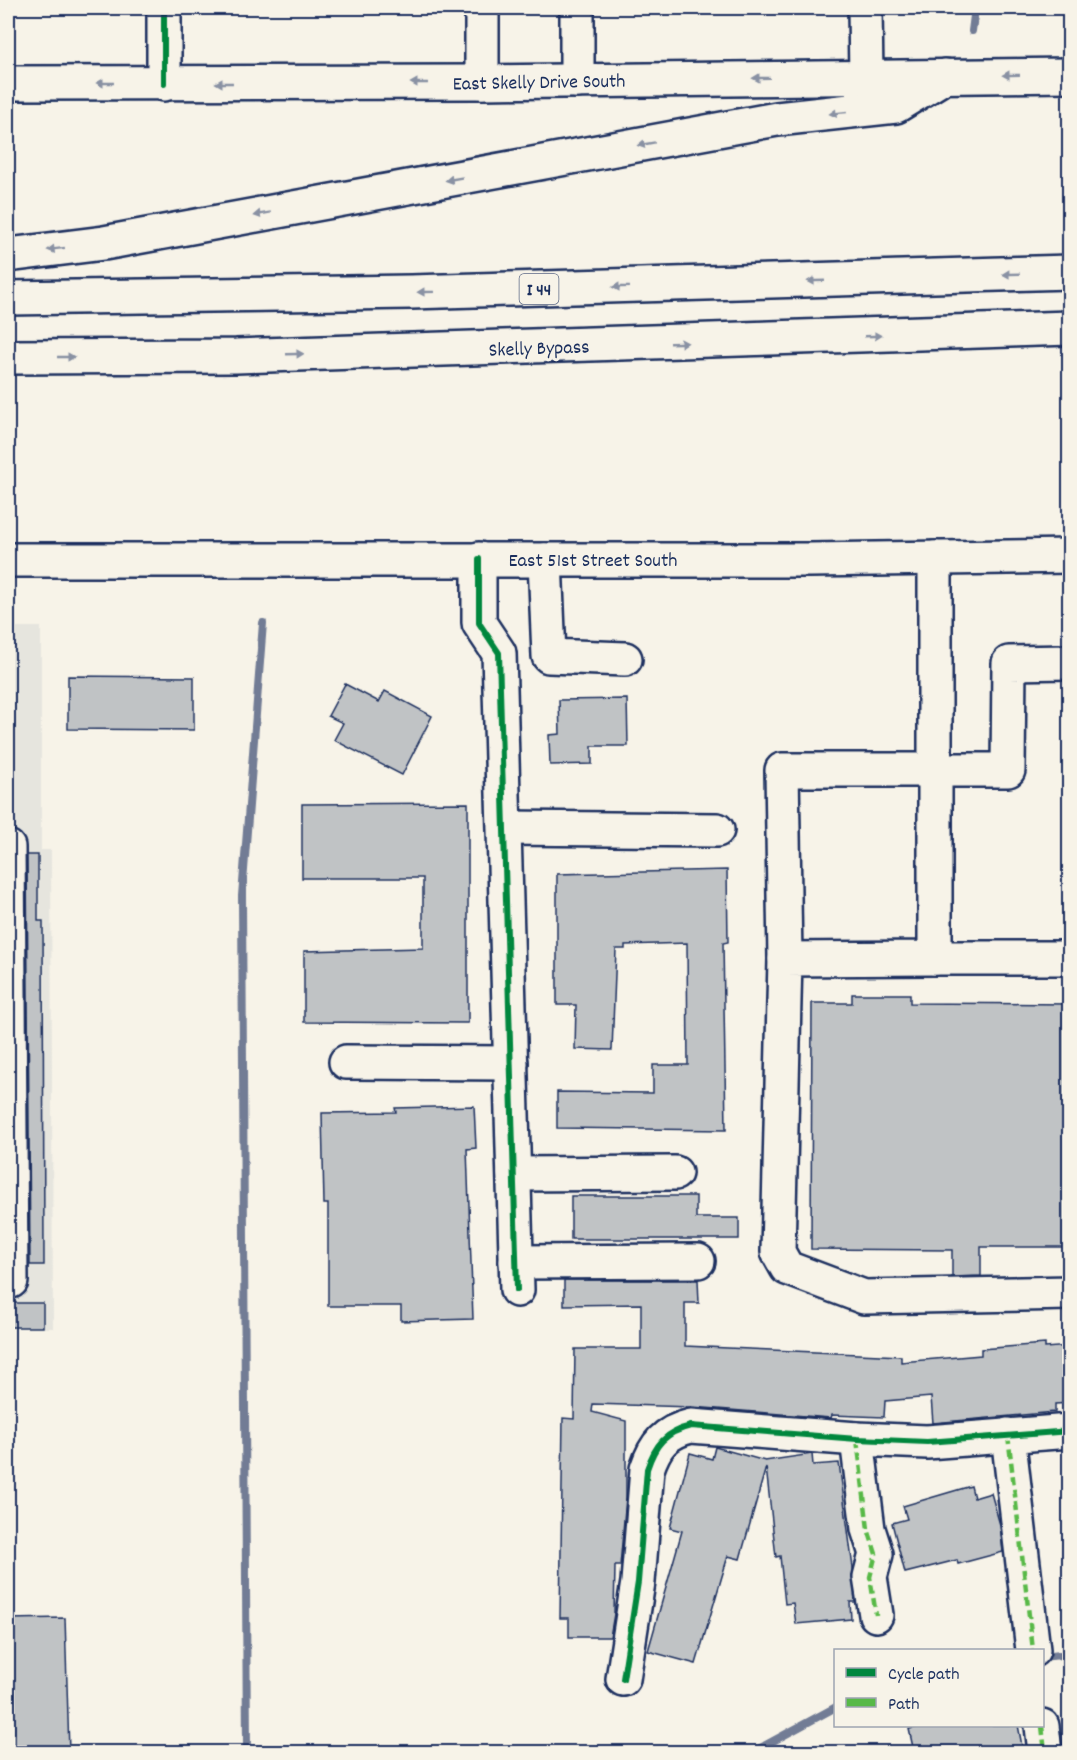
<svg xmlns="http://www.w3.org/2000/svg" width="1077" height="1760" font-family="Dekko,sans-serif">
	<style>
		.built { fill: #e6e5de }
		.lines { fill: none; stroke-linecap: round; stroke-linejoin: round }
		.stream { stroke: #727c95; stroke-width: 8 }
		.building { fill: #c0c3c5; stroke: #1b2f5e; stroke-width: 1.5 }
		.minor-casing { stroke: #1b2f5e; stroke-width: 38 }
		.major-casing { stroke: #1b2f5e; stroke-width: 38 }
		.highway-casing { stroke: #1b2f5e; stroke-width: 38 }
		.minor { stroke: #f7f3e8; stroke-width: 33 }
		.major { stroke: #f7f3e8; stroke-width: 33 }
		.highway { stroke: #f7f3e8; stroke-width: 33 }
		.quiet { stroke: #58b947; stroke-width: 4.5; stroke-dasharray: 9 4.5; stroke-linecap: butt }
		.cycleway-casing { stroke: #f7f3e8; stroke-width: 10 }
		.cycleway { stroke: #00873e; stroke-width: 6 }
		.oneway { fill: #8991a3 }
		.labels { text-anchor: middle; stroke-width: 6; stroke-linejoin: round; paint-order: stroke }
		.shield { fill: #f7f3e8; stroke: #5d6a87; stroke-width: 1.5 }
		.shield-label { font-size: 18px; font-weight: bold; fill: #1b2f5e }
		.street-label { font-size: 20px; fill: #1b2f5e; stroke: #f7f3e8 }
	</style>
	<rect width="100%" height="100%" fill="#f7f3e8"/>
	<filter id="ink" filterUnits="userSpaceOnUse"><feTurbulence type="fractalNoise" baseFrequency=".0167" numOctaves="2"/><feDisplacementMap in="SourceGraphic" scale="12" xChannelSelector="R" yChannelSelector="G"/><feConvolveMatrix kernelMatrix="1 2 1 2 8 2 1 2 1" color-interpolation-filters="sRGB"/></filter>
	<g filter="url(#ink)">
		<path class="built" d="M8 627H41V850H51L53 1328H8Z"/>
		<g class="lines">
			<g class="stream">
				<path d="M972 31 975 8"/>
				<path d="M1042 1657 1070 1654"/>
				<path d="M247 1752 242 896 263 623"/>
				<path d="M753 1752 836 1707"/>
			</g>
		</g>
		<g class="building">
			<path d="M68 676 194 677V730L68 729Z"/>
			<path d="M345 684 379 702 385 691 432 716 402 775 334 740 343 723 328 716Z"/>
			<path d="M627 699 628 746H592V764L550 765 549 735 560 734 559 700Z"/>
			<path d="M468 803V1023L304 1022V951L423 948V878H302V804Z"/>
			<path d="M27 855H38V921H43L44 1265H30Z"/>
			<path d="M727 870 728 942 723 943 726 1130 557 1128V1092L653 1093V1065H688L687 943 625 945V949H616L612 1050 575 1049 576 1005H557V874Z"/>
			<path d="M852 994H910V1003L1070 1004V1247H981V1276L952 1277V1250L811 1249 812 1003H852Z"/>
			<path d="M474 1106 476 1148 467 1149 473 1319 401 1321V1306H328V1204H324L322 1113 396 1112 395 1108Z"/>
			<path d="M571 1196H696V1218H739V1239H571Z"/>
			<path d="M564 1280H698L699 1303H685V1346L901 1356V1362L981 1355V1349L1045 1344V1348L1070 1346V1403L1055 1404V1412L933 1423 931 1397 885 1401 884 1417 832 1415 831 1418 692 1407 593 1404 592 1412 626 1421V1497L620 1566H615L614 1614 610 1637H569V1618H560L563 1418 574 1419 575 1349H641V1304L564 1305Z"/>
			<rect x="8" y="1303" width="35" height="24"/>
			<path d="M715 1447 765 1461 812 1454 813 1465 839 1463 853 1568 855 1602H850L851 1619 796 1624 793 1603 785 1604 780 1556 776 1557 766 1467 740 1559 728 1556 696 1664 648 1651 682 1531 670 1528 690 1453 712 1459Z"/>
			<path d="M971 1486 974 1498 991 1493 1000 1525 1003 1552 958 1564 957 1560 905 1573 892 1523 907 1519 903 1506Z"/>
			<path d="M65 1618 69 1752H8V1619Z"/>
			<path d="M927 1725H1018L1022 1746 1013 1748 1014 1752H914L909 1729Z"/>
		</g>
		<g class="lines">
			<g class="minor-casing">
				<g id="minor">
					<path d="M164 8V84"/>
					<path d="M577 8V81"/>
					<path d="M865 8 866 77"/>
					<path d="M482 82V8"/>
					<path d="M935 558V958L785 959 778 1252 787 1268 864 1297 1070 1293"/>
					<path d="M479 559V623L499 653 517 1290"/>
					<path d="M545 560 549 656 625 659"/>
					<path d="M506 828 717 830"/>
					<path d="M8 847 11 1281H8"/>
					<path d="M935 958H1070"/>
					<path d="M785 959 782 770H1008L1009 663 1070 662"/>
					<path d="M346 1062 511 1063"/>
					<path d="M514 1174 675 1173"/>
					<path d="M516 1262 698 1261"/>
					<path d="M1008 1435 1033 1650"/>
					<path d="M857 1439 868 1529 876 1554 870 1577 876 1615"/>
					<path d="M623 1679 638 1582 647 1469C655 1445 665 1432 691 1426L857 1439 927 1442 1070 1431"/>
					<path d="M1042 1726 1045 1752"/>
				</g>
			</g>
			<g class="major-casing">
				<g id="major">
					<path d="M8 83 482 82 1070 75"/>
					<path d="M8 560H810L1070 556"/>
				</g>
			</g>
			<g class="highway-casing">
				<g id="highway">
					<path d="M8 255 104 243 777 119 896 106 945 76"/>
					<path d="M8 298 411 292 1070 272"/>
					<path d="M8 357 236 356 1070 328"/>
				</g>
			</g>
			<use href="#minor" class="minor"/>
			<use href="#major" class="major"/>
			<use href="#highway" class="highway"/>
			<g class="quiet">
				<path d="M1008 1435 1033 1650"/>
				<path d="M857 1439 868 1529 876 1554 870 1577 876 1615"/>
				<path d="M1042 1726 1045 1752"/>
			</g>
			<g class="cycleway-casing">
				<g id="cycleway">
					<path d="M164 8V84"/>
					<path d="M479 559V623L499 653 517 1290"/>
					<path d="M623 1679 638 1582 647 1469C655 1445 665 1432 691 1426L857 1439 927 1442 1070 1431"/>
				</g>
			</g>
			<use href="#cycleway" class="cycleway"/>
		</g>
		<defs><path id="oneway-solid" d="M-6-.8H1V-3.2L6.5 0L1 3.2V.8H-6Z" transform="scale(1.5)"/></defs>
		<g class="oneway">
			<use href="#oneway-solid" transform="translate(1011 75) rotate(179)"/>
			<use href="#oneway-solid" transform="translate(761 78) rotate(179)"/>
			<use href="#oneway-solid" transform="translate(105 83) rotate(-180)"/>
			<use href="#oneway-solid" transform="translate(224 83) rotate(180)"/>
			<use href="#oneway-solid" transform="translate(419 83) rotate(180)"/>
			<use href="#oneway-solid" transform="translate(838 113) rotate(174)"/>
			<use href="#oneway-solid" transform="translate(646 144) rotate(170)"/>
			<use href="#oneway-solid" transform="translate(454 179) rotate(170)"/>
			<use href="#oneway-solid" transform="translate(262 214) rotate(170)"/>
			<use href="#oneway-solid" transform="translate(56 249) rotate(173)"/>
			<use href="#oneway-solid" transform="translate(1011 274) rotate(178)"/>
			<use href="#oneway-solid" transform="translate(816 281) rotate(178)"/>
			<use href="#oneway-solid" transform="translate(621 287) rotate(179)"/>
			<use href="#oneway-solid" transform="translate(426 292) rotate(179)"/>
			<use href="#oneway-solid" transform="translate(873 336) rotate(-2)"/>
			<use href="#oneway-solid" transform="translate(679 343) rotate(-2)"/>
			<use href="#oneway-solid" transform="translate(295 354) rotate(-2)"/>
			<use href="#oneway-solid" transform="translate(66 357)"/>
		</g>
	</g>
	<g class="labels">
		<rect class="shield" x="519.5" y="274" width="39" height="30" rx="4.5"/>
		<g class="shield-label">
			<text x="539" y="295">I 44</text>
		</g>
		<g class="street-label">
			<text transform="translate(539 81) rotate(-1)" y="7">East Skelly Drive South</text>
			<text transform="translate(539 347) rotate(-2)" y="7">Skelly Bypass</text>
			<text x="593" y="566">East 51st Street South</text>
		</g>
	</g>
	<rect width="1077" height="1760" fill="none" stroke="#f7f3e8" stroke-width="30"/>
	<rect x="15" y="15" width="1047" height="1730" fill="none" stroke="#1b2f5e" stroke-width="2" filter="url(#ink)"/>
	<rect x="834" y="1649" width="210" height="78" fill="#f7f3e8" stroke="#9fa5b1" stroke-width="1.5"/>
	<rect x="846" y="1668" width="30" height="9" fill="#00873e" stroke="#9fa5b1" stroke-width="1.5"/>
	<text x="888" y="1679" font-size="18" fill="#1b2f5e">Cycle path</text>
	<rect x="846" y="1698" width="30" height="9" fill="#58b947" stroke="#9fa5b1" stroke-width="1.5"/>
	<text x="888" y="1709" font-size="18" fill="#1b2f5e">Path</text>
</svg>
